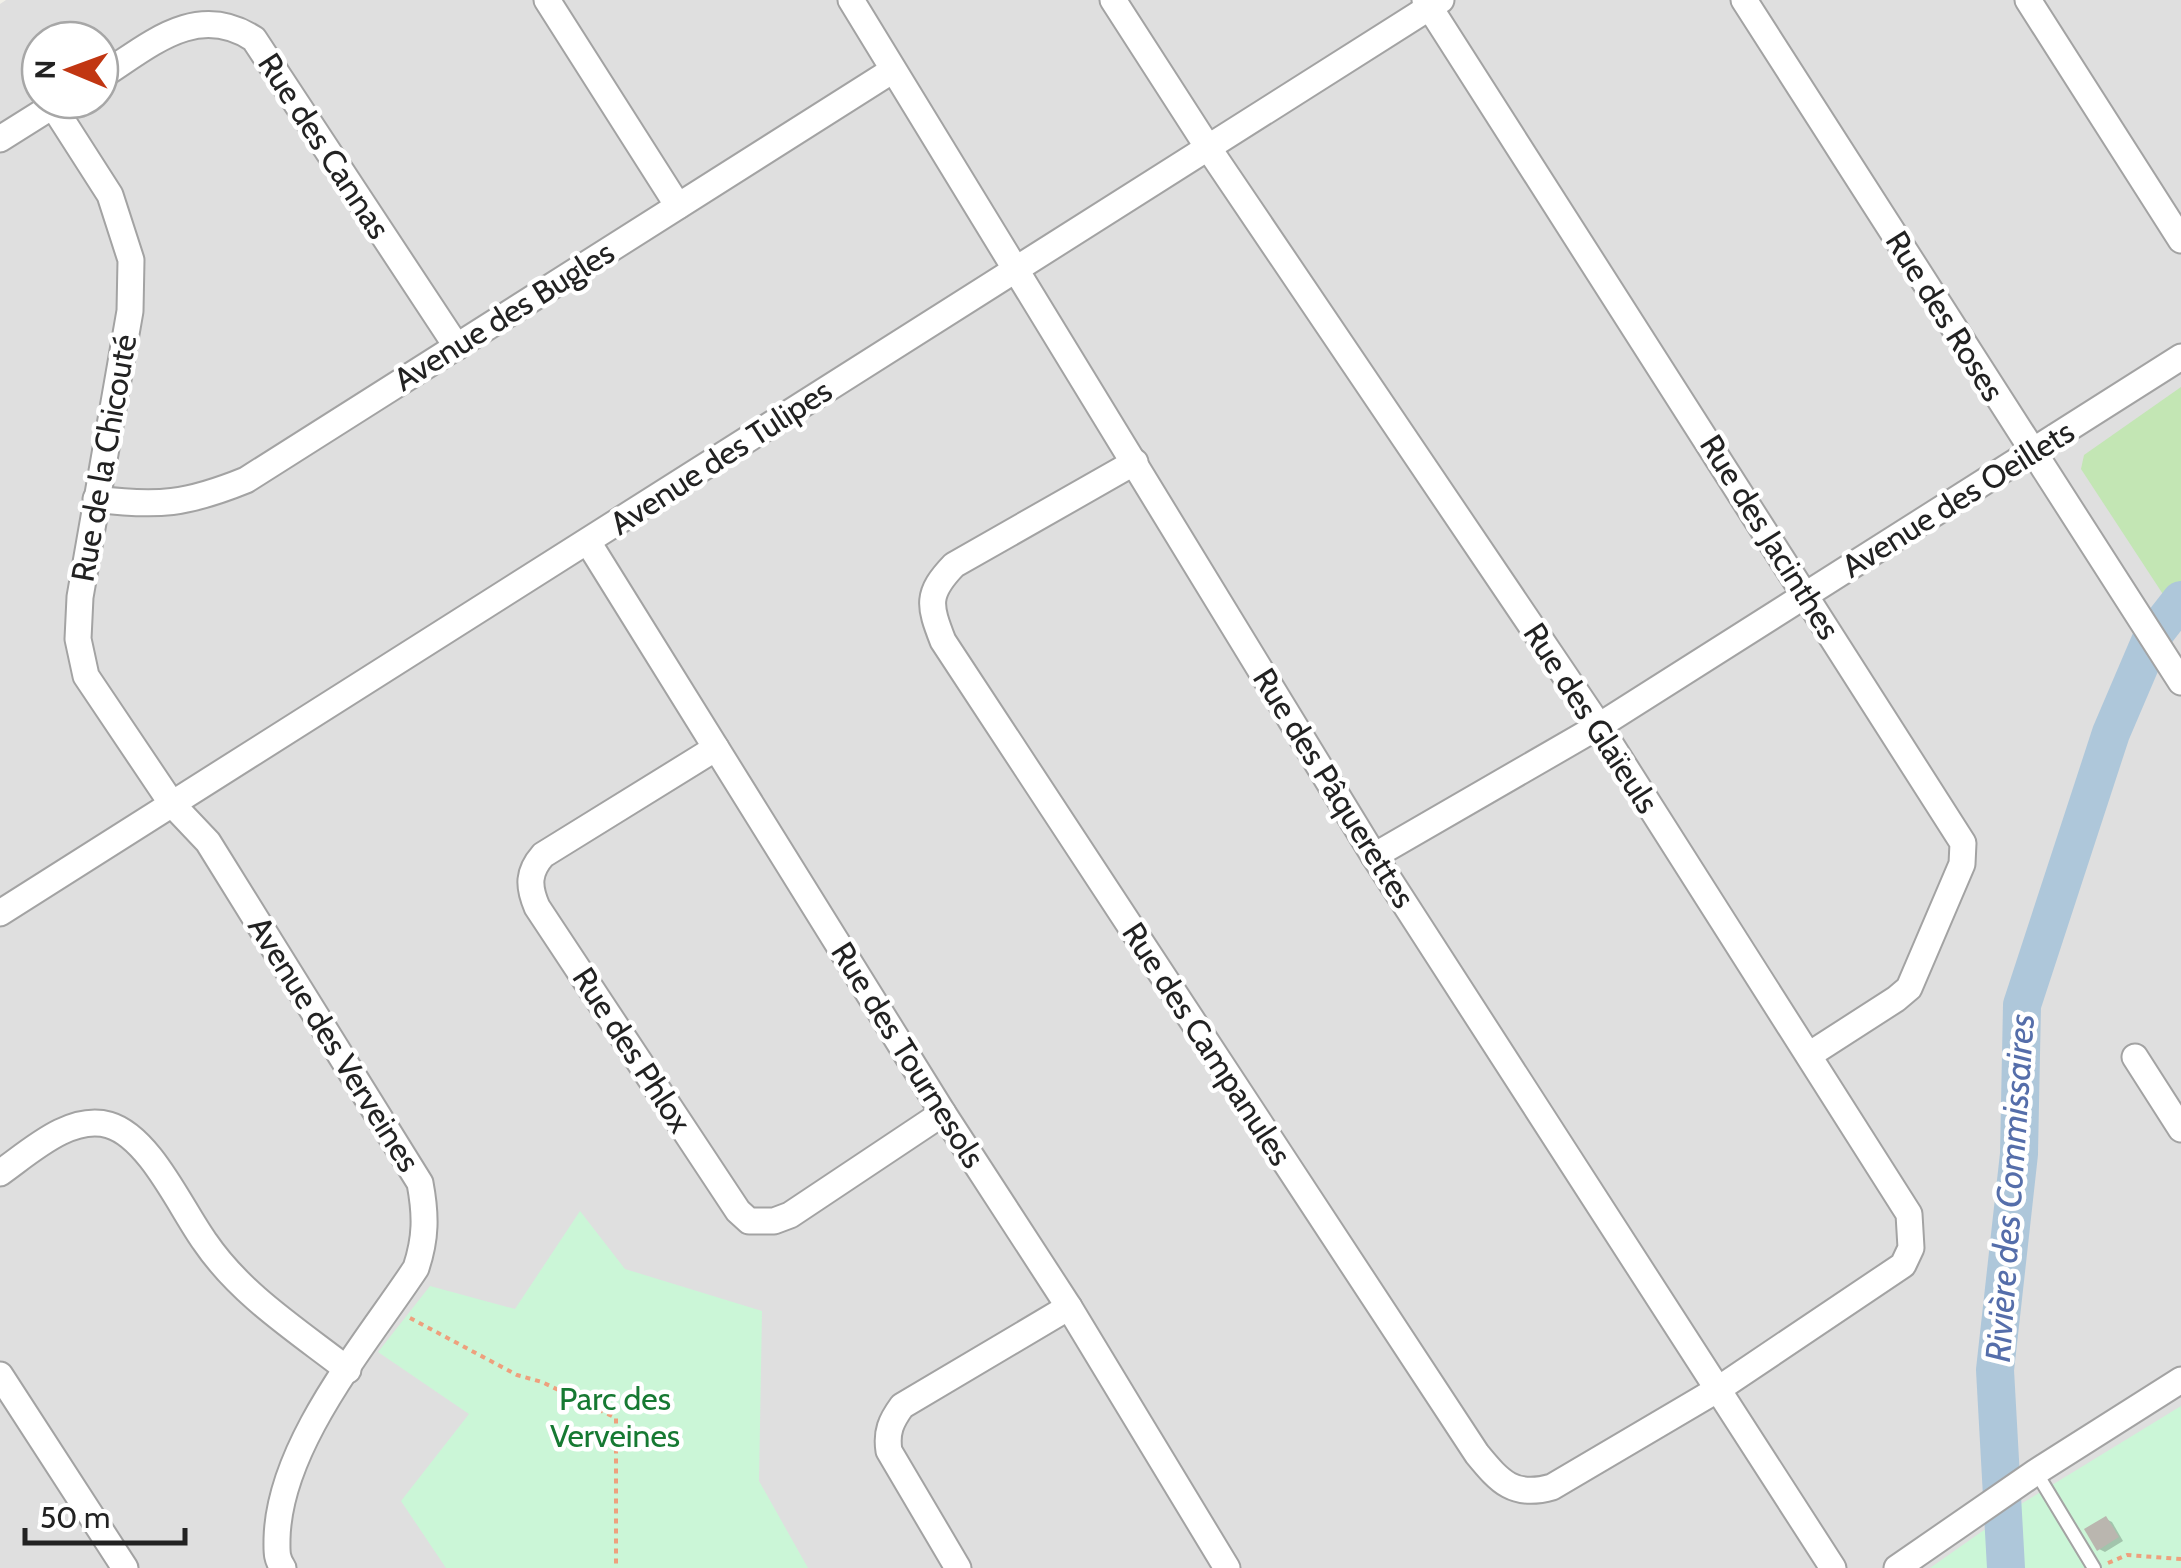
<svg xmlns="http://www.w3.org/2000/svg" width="2181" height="1568" font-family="Cabin,sans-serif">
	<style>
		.residential { fill: #dfdfdf; fill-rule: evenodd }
		.grass { fill: #c3e6b4 }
		.park { fill: #cbf6d7 }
		.shadow { fill: #0003 }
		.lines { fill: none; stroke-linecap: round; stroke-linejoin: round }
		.river { stroke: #aec7da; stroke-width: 38 }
		.building { fill: #bab6af }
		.service-casing { stroke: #a3a3a3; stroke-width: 16 }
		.minor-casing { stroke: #a3a3a3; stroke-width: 29 }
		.path { stroke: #eea07d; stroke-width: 4; stroke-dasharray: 5 5; stroke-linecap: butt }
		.service { stroke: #fff; stroke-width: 12 }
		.minor { stroke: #fff; stroke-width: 25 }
		.labels { text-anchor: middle; stroke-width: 9; stroke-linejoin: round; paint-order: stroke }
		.street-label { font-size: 32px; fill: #222; stroke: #fff }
		.park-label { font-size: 32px; fill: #167932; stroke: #fff }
		.water-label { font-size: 35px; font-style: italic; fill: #556eaa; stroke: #fff }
	</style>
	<rect width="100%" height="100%" fill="#f1f0e9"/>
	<path class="residential" d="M6 0H2181V1568H0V4ZM40 40H100V100H40Z"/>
	<path class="grass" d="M2181 387V596L2172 608 2081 469 2084 455Z"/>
	<g class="park">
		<path d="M580 1211 625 1269 762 1311 759 1481 808 1568H446L401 1501 469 1414 378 1352 430 1286 515 1309Z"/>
		<path d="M2181 1406V1568H1930L2021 1504Z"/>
	</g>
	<path class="shadow" d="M2106 1519 2112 1522 2123 1541 2105 1552 2099 1549Z"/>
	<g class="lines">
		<path class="river" d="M2006 1568 1995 1370 2019 1154 2022 1005 2111 733 2152 637 2181 600"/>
	</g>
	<path class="building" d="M2106 1516 2119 1537 2097 1551 2084 1529Z"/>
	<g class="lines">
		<g class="service-casing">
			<path id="service" d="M2036 1472 2094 1568"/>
		</g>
		<g class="minor-casing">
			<g id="minor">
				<path d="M547 0 678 206"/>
				<path d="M851 0 1374 856 1833 1568"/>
				<path d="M1113 0 1207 146 1599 726 1909 1214 1911 1248 1903 1265 1720 1388 1552 1487C1514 1498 1500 1482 1477 1454L943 641C929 605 926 594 954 565L1135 462"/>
				<path d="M1425 0 1963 843 1962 864 1909 988 1896 999 1809 1055"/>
				<path d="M1744 0 2181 682"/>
				<path d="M2028 0 2181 240"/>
				<path d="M100 77C149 46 196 1 254 39L457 347"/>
				<path d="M53 106 110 195 131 260 130 311 80 597 78 639 86 676 172 804 208 842 420 1183C426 1215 426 1238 416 1268 365 1345 279 1445 277 1539 277 1551 276 1558 283 1568"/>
				<path d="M0 139 62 100"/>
				<path d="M96 499C158 507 187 504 246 480L893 70"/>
				<path d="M588 542 943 1113 1069 1307 1227 1568"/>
				<path d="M716 748 543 855C528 872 528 886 537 907L738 1211 749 1221H774L790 1215 943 1113"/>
				<path d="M1374 856 1599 726 2181 357"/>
				<path d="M0 913 1441 0"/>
				<path d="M2135 1057 2181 1129"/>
				<path d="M0 1173C30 1152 70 1114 109 1125 150 1137 181 1209 205 1242 241 1295 298 1331 348 1370"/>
				<path d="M0 1375 125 1568"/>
				<path d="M958 1568 889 1451C886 1432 891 1421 902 1406L1069 1307"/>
				<path d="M1897 1568 2036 1472 2181 1380"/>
			</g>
		</g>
		<g class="path">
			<path d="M410 1318 517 1375 542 1382 616 1418V1568"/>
			<path d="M2108 1563 2127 1555 2181 1559"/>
		</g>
		<use href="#service" class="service"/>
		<use href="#minor" class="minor"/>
	</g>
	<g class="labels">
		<g class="street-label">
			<text transform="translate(324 146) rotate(57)" y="11">Rue des Cannas</text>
			<text transform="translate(504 316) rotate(-32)" y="11">Avenue des Bugles</text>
			<text transform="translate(1945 316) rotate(58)" y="11">Rue des Roses</text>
			<text transform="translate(721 457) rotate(-33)" y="11">Avenue des Tulipes</text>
			<text transform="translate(104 458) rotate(-80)" y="11">Rue de la Chicouté</text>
			<text transform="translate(1958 499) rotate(-32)" y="11">Avenue des Oeillets</text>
			<text transform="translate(1770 537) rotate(58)" y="11">Rue des Jacinthes</text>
			<text transform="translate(1591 718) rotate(57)" y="11">Rue des Glaïeuls</text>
			<text transform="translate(1334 788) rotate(58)" y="11">Rue des Pâquerettes</text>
			<text transform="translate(334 1044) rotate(58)" y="11">Avenue des Verveines</text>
			<text transform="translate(1207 1044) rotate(57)" y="11">Rue des Campanules</text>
			<text transform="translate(632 1050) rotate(57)" y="11">Rue des Phlox</text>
			<text transform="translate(908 1055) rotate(58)" y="11">Rue des Tournesols</text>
		</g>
		<g class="park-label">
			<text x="615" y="1410">Parc des<tspan x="615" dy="37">Verveines</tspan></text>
		</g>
		<g class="water-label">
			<text transform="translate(2010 1188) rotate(-86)" y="12">Rivière des Commissaires</text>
		</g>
	</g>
	<g transform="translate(70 70) rotate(271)"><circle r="48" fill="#ffffff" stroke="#a7a7a7" stroke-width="2.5"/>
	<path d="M0-8L18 38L0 25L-18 38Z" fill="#c13612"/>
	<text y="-15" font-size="28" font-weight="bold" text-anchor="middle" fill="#222222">N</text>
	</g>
	<path d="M25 1528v15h160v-15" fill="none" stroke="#222222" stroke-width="5"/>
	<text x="40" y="1528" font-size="30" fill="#222222" stroke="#ffffff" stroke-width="8" paint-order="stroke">50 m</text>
</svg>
